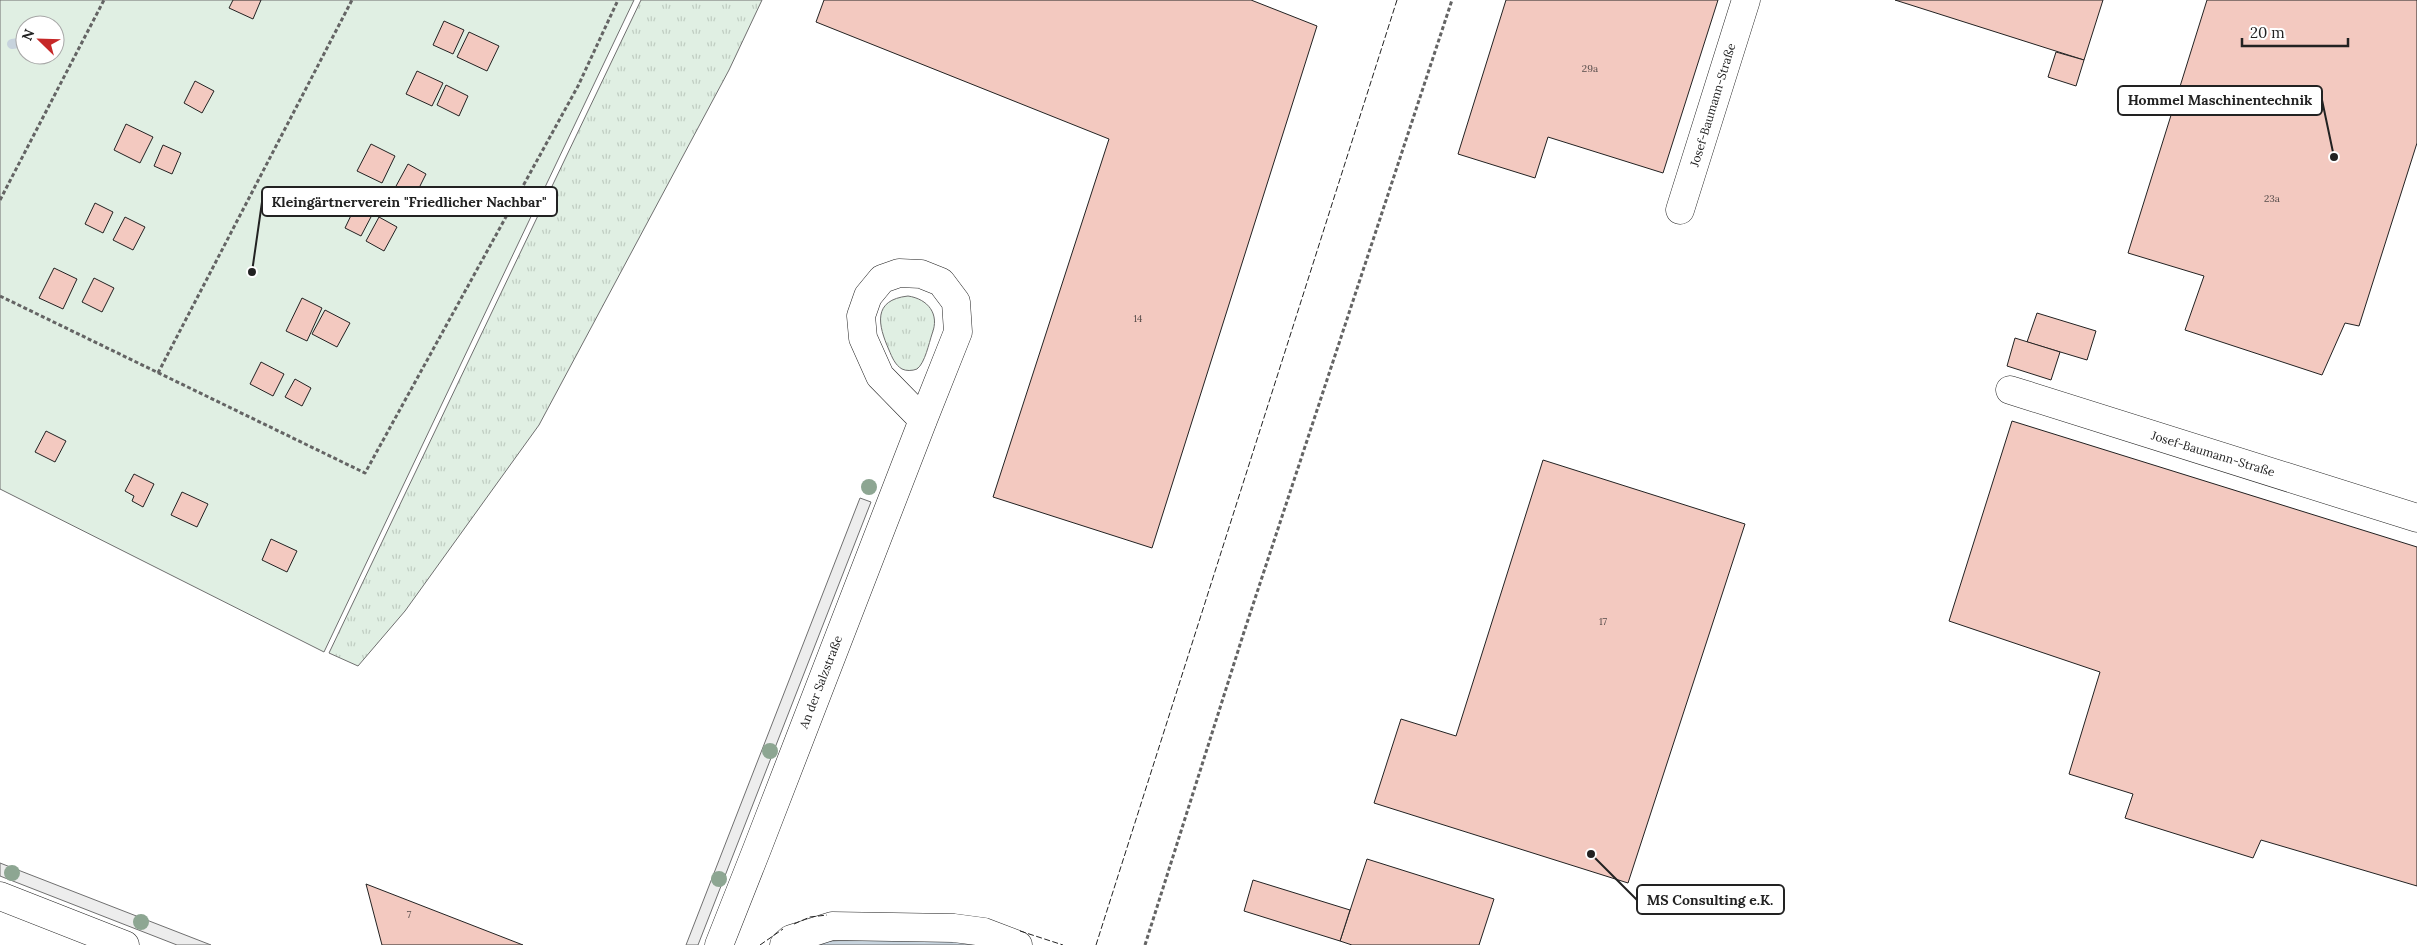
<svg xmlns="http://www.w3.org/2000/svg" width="2417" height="945" font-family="Lora,serif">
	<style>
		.grass { fill: url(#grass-tufts); stroke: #6f6f6f }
		.green { fill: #e0efe3; stroke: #6f6f6f; fill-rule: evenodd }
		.parking { fill: #ededed; stroke: #6f6f6f }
		.water { fill: url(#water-rules); stroke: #6f6f6f }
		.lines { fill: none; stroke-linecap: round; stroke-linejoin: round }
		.stream { stroke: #c7d3dd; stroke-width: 10 }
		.building { fill: #f3c9c0; stroke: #222 }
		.minor-casing { stroke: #222; stroke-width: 29 }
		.path { stroke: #646464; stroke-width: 3; stroke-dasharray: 4 2.5; stroke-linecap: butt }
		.minor { stroke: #fff; stroke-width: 28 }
		.fence { stroke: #222; stroke-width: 1; stroke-dasharray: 6 2.5; stroke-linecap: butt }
		.tree { fill: #8da692 }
		.labels { text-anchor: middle; stroke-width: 4; stroke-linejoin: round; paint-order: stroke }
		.number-label { font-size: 10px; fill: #564c4a }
		.street-label { font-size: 12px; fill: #222; stroke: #fff }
		.leader { fill: none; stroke: #222; stroke-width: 2 }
		.callout-dot { fill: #222; stroke: #fff; stroke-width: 2 }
		.callout { fill: #fff; stroke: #222; stroke-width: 2 }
		.callout-label { font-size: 14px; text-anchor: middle; font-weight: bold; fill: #222 }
	</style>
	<defs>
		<pattern id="grass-tufts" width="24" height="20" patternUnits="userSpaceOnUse" patternTransform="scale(1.25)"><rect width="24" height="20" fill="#e0efe3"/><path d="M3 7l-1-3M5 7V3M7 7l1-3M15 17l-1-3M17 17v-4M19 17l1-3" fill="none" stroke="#c0cdc2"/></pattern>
		<pattern id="water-rules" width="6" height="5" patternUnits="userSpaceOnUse" patternTransform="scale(1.25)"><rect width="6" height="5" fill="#c7d3dd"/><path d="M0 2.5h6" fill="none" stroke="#abb5bd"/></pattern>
	</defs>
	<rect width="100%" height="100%" fill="#fff"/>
	<g class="grass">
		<path d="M641 0H762L729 70 539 425 405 611 358 666 329 653Z"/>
		<path d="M908 296C928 299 940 314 932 334 929 343 925 363 917 369 912 371 906 371 902 369 895 365 892 357 889 350 878 325 872 300 908 296Z"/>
	</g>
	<path class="green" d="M0 0H634L324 652 0 489ZM25 25H55V55H25Z"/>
	<g class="parking">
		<path d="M860 498 871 502 698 945H686Z"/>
		<path d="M0 863 211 945H177L0 876Z"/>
	</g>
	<path class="water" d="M904 938 981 943 987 945H817L826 941Z"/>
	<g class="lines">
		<g class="stream">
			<path d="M12 44 25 42"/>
			<path d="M32 55 34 58"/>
		</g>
	</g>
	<g class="building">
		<path d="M233 0H261L253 19 229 8Z"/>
		<path d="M824 0H1251L1317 26 1152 548 993 497 1109 139 816 22Z"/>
		<path d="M1506 0H1718L1663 173 1548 137 1535 178 1458 154Z"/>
		<path d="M1895 0H2103L2084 60Z"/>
		<path d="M2207 0H2417V143L2359 326 2345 323 2322 375 2185 330 2204 276 2128 253Z"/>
		<path d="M444 21 464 30 453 54 433 45Z"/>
		<path d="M469 32 499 46 487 71 457 57Z"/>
		<path d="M2056 52 2084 60 2076 86 2048 77Z"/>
		<path d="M417 71 443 83 432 106 406 94Z"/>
		<path d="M195 81 214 91 202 113 184 103Z"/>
		<path d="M446 85 468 96 459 116 437 105Z"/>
		<path d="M126 124 153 137 140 163 114 150Z"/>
		<path d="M371 144 395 156 382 183 357 171Z"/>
		<path d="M163 145 181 153 172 174 154 166Z"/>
		<path d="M408 164 426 174 414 198 395 188Z"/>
		<path d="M95 203 113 212 103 233 85 224Z"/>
		<path d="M355 207 372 215 361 236 345 228Z"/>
		<path d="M125 217 145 227 133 250 113 240Z"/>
		<path d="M379 217 397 227 384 251 366 241Z"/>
		<path d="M54 268 77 279 63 309 39 298Z"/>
		<path d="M94 278 114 288 102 312 82 302Z"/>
		<path d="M302 298 322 308 307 341 286 331Z"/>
		<path d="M325 310 350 323 337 347 312 334Z"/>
		<path d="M2037 313 2096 331 2087 360 2027 342Z"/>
		<path d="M2015 338 2060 352 2051 380 2007 366Z"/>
		<path d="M261 362 284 374 273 396 250 384Z"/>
		<path d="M295 379 311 388 302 406 285 397Z"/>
		<path d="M2012 421 2417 547V886L2261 840 2253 858 2125 818 2133 794 2069 774 2100 672 1949 621Z"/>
		<path d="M46 431 66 441 55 462 35 452Z"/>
		<path d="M1543 460 1745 524 1628 883 1374 803 1401 719 1456 736Z"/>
		<path d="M134 474 154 484 143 507 132 501 134 496 125 491Z"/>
		<path d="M182 492 208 504 197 527 171 515Z"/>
		<path d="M271 539 297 551 287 572 262 560Z"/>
		<path d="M1367 859 1494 899 1479 945H1352L1340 941Z"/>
		<path d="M1253 880 1350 910 1340 941 1244 911Z"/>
		<path d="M366 884 523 945H382Z"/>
	</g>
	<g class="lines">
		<g class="minor-casing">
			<g id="minor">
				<path d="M1680 210 1746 0"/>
				<path d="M2010 390 2417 518"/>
				<path d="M0 896 125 945"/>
				<path d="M719 945 757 849 923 420 958 332 956 302 941 282 921 274 899 273 882 279 868 296 861 316 863 338 880 376 923 420"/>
				<path d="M784 945 791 939 832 926 954 928 984 932 1018 945"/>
			</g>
		</g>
		<g class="path">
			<path d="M0 200 104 0"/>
			<path d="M0 296 365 473 578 86 618 0"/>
			<path d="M158 373 352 0"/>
			<path d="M1145 945 1244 632 1452 0"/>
		</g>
		<use href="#minor" class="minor"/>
		<g class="fence">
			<path d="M794 924 810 917 827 915"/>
			<path d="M1020 931 1063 945"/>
			<path d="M760 945 783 929"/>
			<path d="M1096 945 1397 0"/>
		</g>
	</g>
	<g class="tree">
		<circle cx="869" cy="487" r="8"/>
		<circle cx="770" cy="751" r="8"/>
		<circle cx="12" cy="873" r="8"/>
		<circle cx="719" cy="879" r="8"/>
		<circle cx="141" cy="922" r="8"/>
	</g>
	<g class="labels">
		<g class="number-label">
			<text x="1590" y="72">29a</text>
			<text x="2272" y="202">23a</text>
			<text x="1138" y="322">14</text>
			<text x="1603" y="625">17</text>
			<text x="409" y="918">7</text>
		</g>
		<g class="street-label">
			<text transform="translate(1713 105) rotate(-73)" y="4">Josef-Baumann-Straße</text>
			<text transform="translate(2213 454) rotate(17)" y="4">Josef-Baumann-Straße</text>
			<text transform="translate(821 682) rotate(-69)" y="4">An der Salzstraße</text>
		</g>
	</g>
	<path class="leader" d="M2334 157L2322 100M252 272L262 202M1591 854L1637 900"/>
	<g class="callout-dot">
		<circle cx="2334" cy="157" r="5"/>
		<circle cx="252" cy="272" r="5"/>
		<circle cx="1591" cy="854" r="5"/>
	</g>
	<g class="callout">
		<rect x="2118" y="86" width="204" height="29" rx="5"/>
		<rect x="262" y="187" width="295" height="29" rx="5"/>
		<rect x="1637" y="885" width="147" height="29" rx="5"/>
	</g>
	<g class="callout-label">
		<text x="2220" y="105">Hommel Maschinentechnik</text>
		<text x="409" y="207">Kleingärtnerverein "Friedlicher Nachbar"</text>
		<text x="1710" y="905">MS Consulting e.K.</text>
	</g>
	<g transform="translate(40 40) rotate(293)"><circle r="24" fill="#ffffff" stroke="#a7a7a7"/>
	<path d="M0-4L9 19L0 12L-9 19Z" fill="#c62828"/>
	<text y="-8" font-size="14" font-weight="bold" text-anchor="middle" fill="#222222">N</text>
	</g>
	<path d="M2242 38v8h106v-8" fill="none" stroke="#222222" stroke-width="2.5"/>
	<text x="2250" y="38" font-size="15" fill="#222222" stroke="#ffffff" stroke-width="4" paint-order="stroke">20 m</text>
</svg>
